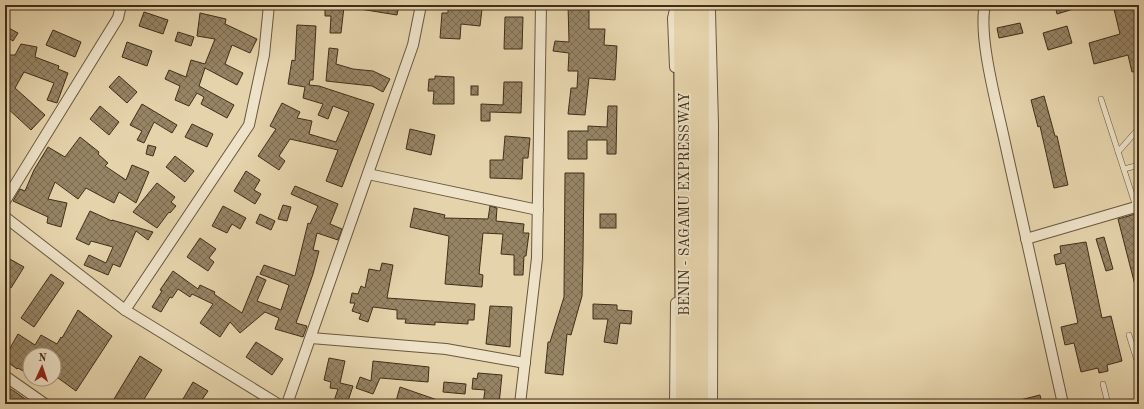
<svg xmlns="http://www.w3.org/2000/svg" width="1144" height="409" font-family="'Old Standard TT',serif">
	<style>
		.building { fill: url(#building-cross-hatch); stroke: #402e19 }
		.lines { fill: none; stroke-linecap: round; stroke-linejoin: round }
		.lane-casing { stroke: #69573e; stroke-width: 6 }
		.street-casing { stroke: #69573e; stroke-width: 12 }
		.highway-casing { stroke: #402e19; stroke-width: 20 }
		.lane { stroke: #eee2c8; stroke-width: 5 }
		.street { stroke: #eee2c8; stroke-width: 10 }
		.highway { stroke: #e5d3ab; stroke-width: 18 }
		.labels { text-anchor: middle; stroke-width: 3.5; stroke-linejoin: round; paint-order: stroke }
		.street-label { font-size: 14px; fill: #402e19; stroke: #eee2c8 }
	</style>
	<defs>
		<pattern id="building-cross-hatch" width="8" height="8" patternUnits="userSpaceOnUse"><rect width="8" height="8" fill="#968465"/><path d="M0 0l8 8M0 8l8-8" fill="none" stroke="#7c6c52"/></pattern>
	</defs>
	<rect width="100%" height="100%" fill="#e5d3ab"/>
	<filter id="stains"><feTurbulence type="fractalNoise" baseFrequency=".005" numOctaves="4"/><feColorMatrix values="0 0 0 0 .2 0 0 0 0 .09 0 0 0 0 .02 0 0 0 .5 -.17"/></filter>
	<radialGradient id="worn" r=".72"><stop offset=".6" stop-color="#630" stop-opacity="0"/><stop offset="1" stop-color="#630" stop-opacity=".3"/></radialGradient>
	<g class="building">
		<path d="M361 5H399L397 15 360 9Z"/>
		<path d="M568 5 589 6V29H605L604 45 617 46 615 80 589 78 585 115 568 114 571 88H577L578 71H568L569 53 553 51 555 41 569 42Z"/>
		<path d="M1055 5H1080V7L1057 14Z"/>
		<path d="M1113 5H1137L1139 13V71L1132 72 1128 55 1094 64 1089 43 1120 34Z"/>
		<path d="M325 6 344 7 341 33H330L331 16H325Z"/>
		<path d="M448 7 482 9 480 26 461 24 460 39 440 38 442 13H448Z"/>
		<path d="M144 12 168 20 163 34 139 26Z"/>
		<path d="M200 13 226 19 225 24 257 39 250 53 232 45 225 64 243 73 237 85 205 68 199 86 234 105 227 118 201 104 204 97 197 93 189 106 175 100 180 86 165 79 169 70 186 77 191 60 205 64 215 39 197 36Z"/>
		<path d="M505 17H523L522 49H504Z"/>
		<path d="M1020 23 1023 33 999 38 997 28Z"/>
		<path d="M297 25 316 26 313 80H310L309 85 319 86 374 104 342 187 326 181 338 150 290 139 279 156 285 161 279 170 258 156 276 129 270 126 282 103 300 112 297 118 312 121 309 134 336 142 349 112 333 106 328 119 318 115 323 104 303 98 305 87 288 84 292 60 295 61Z"/>
		<path d="M5 26 18 33 13 41 5 36Z"/>
		<path d="M1067 26 1072 43 1048 50 1043 33Z"/>
		<path d="M53 30 81 42 75 57 46 45Z"/>
		<path d="M178 32 194 37 191 46 175 41Z"/>
		<path d="M127 42 152 51 147 66 122 57Z"/>
		<path d="M21 44 37 47 35 57 59 66 58 69 68 73 57 103 47 100 54 83 24 72 15 88 45 115 31 130 5 106V55H15Z"/>
		<path d="M329 48 338 49 336 64 353 69 373 71 390 79 383 92 372 86 326 81Z"/>
		<path d="M119 76 137 92 127 103 109 87Z"/>
		<path d="M435 76 454 77V104H433L434 91H428L429 79H435Z"/>
		<path d="M504 82H522L521 113 490 112V121H481V104L503 105Z"/>
		<rect x="471" y="86" width="7" height="9"/>
		<path d="M1044 96 1055 136H1057L1068 185 1054 188 1040 126 1038 127 1031 100Z"/>
		<path d="M142 104 177 125 172 133 154 122 144 143 137 140 142 131 130 125Z"/>
		<path d="M100 106 119 122 109 135 90 119Z"/>
		<path d="M608 106H617L616 154H607V140H587V159H568V131H588V126L607 127Z"/>
		<path d="M192 124 213 134 207 147 185 137Z"/>
		<path d="M410 129 435 135 431 155 406 149Z"/>
		<path d="M505 136 530 138 528 158H523L522 179 490 178V160H503Z"/>
		<path d="M80 137 99 152 98 154 108 163 105 166 126 180 132 165 149 172 136 203 119 192 114 203 86 188 78 199 55 182 48 199 67 203 61 227 47 223 48 217 13 201 20 189 25 191 34 170 48 147 65 157Z"/>
		<path d="M148 145 156 147 153 156 146 154Z"/>
		<path d="M175 156 194 171 185 182 166 167Z"/>
		<path d="M246 171 260 180 254 190 261 194 255 204 234 191Z"/>
		<path d="M565 173H584L583 260 582 296 571 335 567 334 563 375 545 373 548 342H550L564 297Z"/>
		<path d="M157 183 175 197 171 202 176 206 170 213 169 212 157 228 133 212Z"/>
		<path d="M295 186 338 204 330 224 342 229 338 240 317 233 313 250 319 251 313 274 296 323 307 326 303 337 275 329 279 318 265 312 240 333 230 322 220 337 200 323 213 304 192 294 190 297 178 289 172 298 170 297 161 312 152 307 162 291 160 290 173 271 198 289 200 285 215 292 214 294 242 313 257 276 266 280 257 301 281 310 289 285 260 274 264 265 295 276 308 223 310 224 318 206 291 194Z"/>
		<path d="M283 205 291 207 287 221 278 219Z"/>
		<path d="M223 206 246 218 240 229 232 224 227 233 212 226Z"/>
		<path d="M490 206 497 208 496 221 524 224 523 233H529L526 256H524L523 275H514V255L501 254 503 234 483 233 479 274 483 275 482 287 445 284 449 236 410 227 414 208 445 215 444 218 488 219Z"/>
		<path d="M90 211 112 221V220L153 232 148 240 136 231 120 267 113 264 108 275 84 265 89 255 106 263 113 247 91 241 89 245 76 239Z"/>
		<path d="M1139 213V289H1136L1118 219Z"/>
		<path d="M260 214 275 221 271 230 256 223Z"/>
		<rect x="600" y="214" width="16" height="14"/>
		<path d="M1104 237 1113 269 1106 271 1096 239Z"/>
		<path d="M200 238 216 249 209 258 214 262 208 271 187 257Z"/>
		<path d="M1086 242 1102 318 1111 316 1122 361 1107 365 1108 371 1099 373 1098 368 1081 372 1074 343 1065 345 1061 327 1078 323 1065 263 1056 265 1054 255 1061 253 1060 246Z"/>
		<path d="M8 258 24 267 11 288 5 285V263Z"/>
		<path d="M382 263 393 265 387 298 475 304 474 320H468V324L435 322V325L405 323 406 319H397V310L373 307 368 322 359 319 361 314 352 311 355 303H350L352 293 358 294 361 286 365 288 369 269 380 271Z"/>
		<path d="M51 274 64 283 34 327 21 318Z"/>
		<path d="M593 304 617 305V310L632 311 631 324 620 323 617 344 604 342 608 319H593Z"/>
		<path d="M490 306 512 307 510 347 486 344Z"/>
		<path d="M78 310 112 336 76 391 54 375V355H30V375L18 368 17 369 5 360V357L18 334 35 345 41 335 57 344 61 337 62 338Z"/>
		<path d="M256 342 283 359 272 375 246 357Z"/>
		<path d="M140 356 162 370 141 404H123L114 399Z"/>
		<path d="M329 358 345 361 340 383 353 386 347 404H333L338 389 330 388 331 382 324 380Z"/>
		<path d="M373 361 429 367 428 382 380 378 373 394 356 388 360 377 371 381Z"/>
		<path d="M478 373 502 375 499 404H483L485 390 472 389 473 378 477 379Z"/>
		<path d="M193 382 208 391 199 404H180Z"/>
		<path d="M444 382 466 384 465 394 443 392Z"/>
		<path d="M5 386 14 391 32 404H5Z"/>
		<path d="M400 387 446 403V404H405L396 401Z"/>
		<path d="M1040 395 1042 404H1016V401Z"/>
	</g>
	<g class="lines">
		<g class="lane-casing">
			<g id="lane">
				<path d="M1101 99 1136 207"/>
				<path d="M1118 152 1139 128"/>
				<path d="M1124 169 1139 165"/>
				<path d="M1129 335 1139 367"/>
				<path d="M1103 384 1108 404"/>
				<path d="M1118 404H1123"/>
			</g>
		</g>
		<g class="street-casing">
			<g id="street">
				<path d="M708 5 710 11 713 125 712 404"/>
				<path d="M985 5C978 35 996 102 1003 134 1023 224 1043 314 1063 404"/>
				<path d="M675 67 673 18 676 5"/>
				<path d="M368 174 538 210"/>
				<path d="M5 201 118 18 121 5"/>
				<path d="M5 217 125 310 278 404"/>
				<path d="M1026 239 1139 206"/>
				<path d="M125 310 249 125 264 55 269 5"/>
				<path d="M311 338 446 349 525 363"/>
				<path d="M5 376 45 404"/>
				<path d="M287 404 413 45 421 5"/>
				<path d="M520 404 537 258 541 5"/>
				<path d="M675 404 676 303"/>
			</g>
		</g>
		<g class="highway-casing">
			<g id="highway">
				<path d="M683 5 685 404"/>
				<path d="M699 404 700 5"/>
			</g>
		</g>
		<use href="#lane" class="lane"/>
		<use href="#street" class="street"/>
		<use href="#highway" class="highway"/>
	</g>
	<g class="labels">
		<g class="street-label">
			<text transform="translate(684 204) rotate(-90)" y="5">BENIN - SAGAMU EXPRESSWAY</text>
		</g>
	</g>
	<rect width="1144" height="409" fill="none" stroke="#e5d3ab" stroke-width="20"/>
	<rect x="6" y="6" width="1132" height="397" fill="none" stroke="#402e19" stroke-width="2"/>
	<rect x="10" y="10" width="1124" height="389" fill="none" stroke="#402e19"/>
	<g transform="translate(42 367) rotate(3)"><circle r="19" fill="#eee2c8" stroke="#a89a82"/>
	<path d="M0-3L7 15L0 10L-7 15Z" fill="#8f2418"/>
	<text y="-6" font-size="11" font-weight="bold" text-anchor="middle" fill="#402e19">N</text>
	</g>
	<rect width="100%" height="100%" filter="url(#stains)"/>
	<rect width="100%" height="100%" fill="url(#worn)"/>
</svg>
